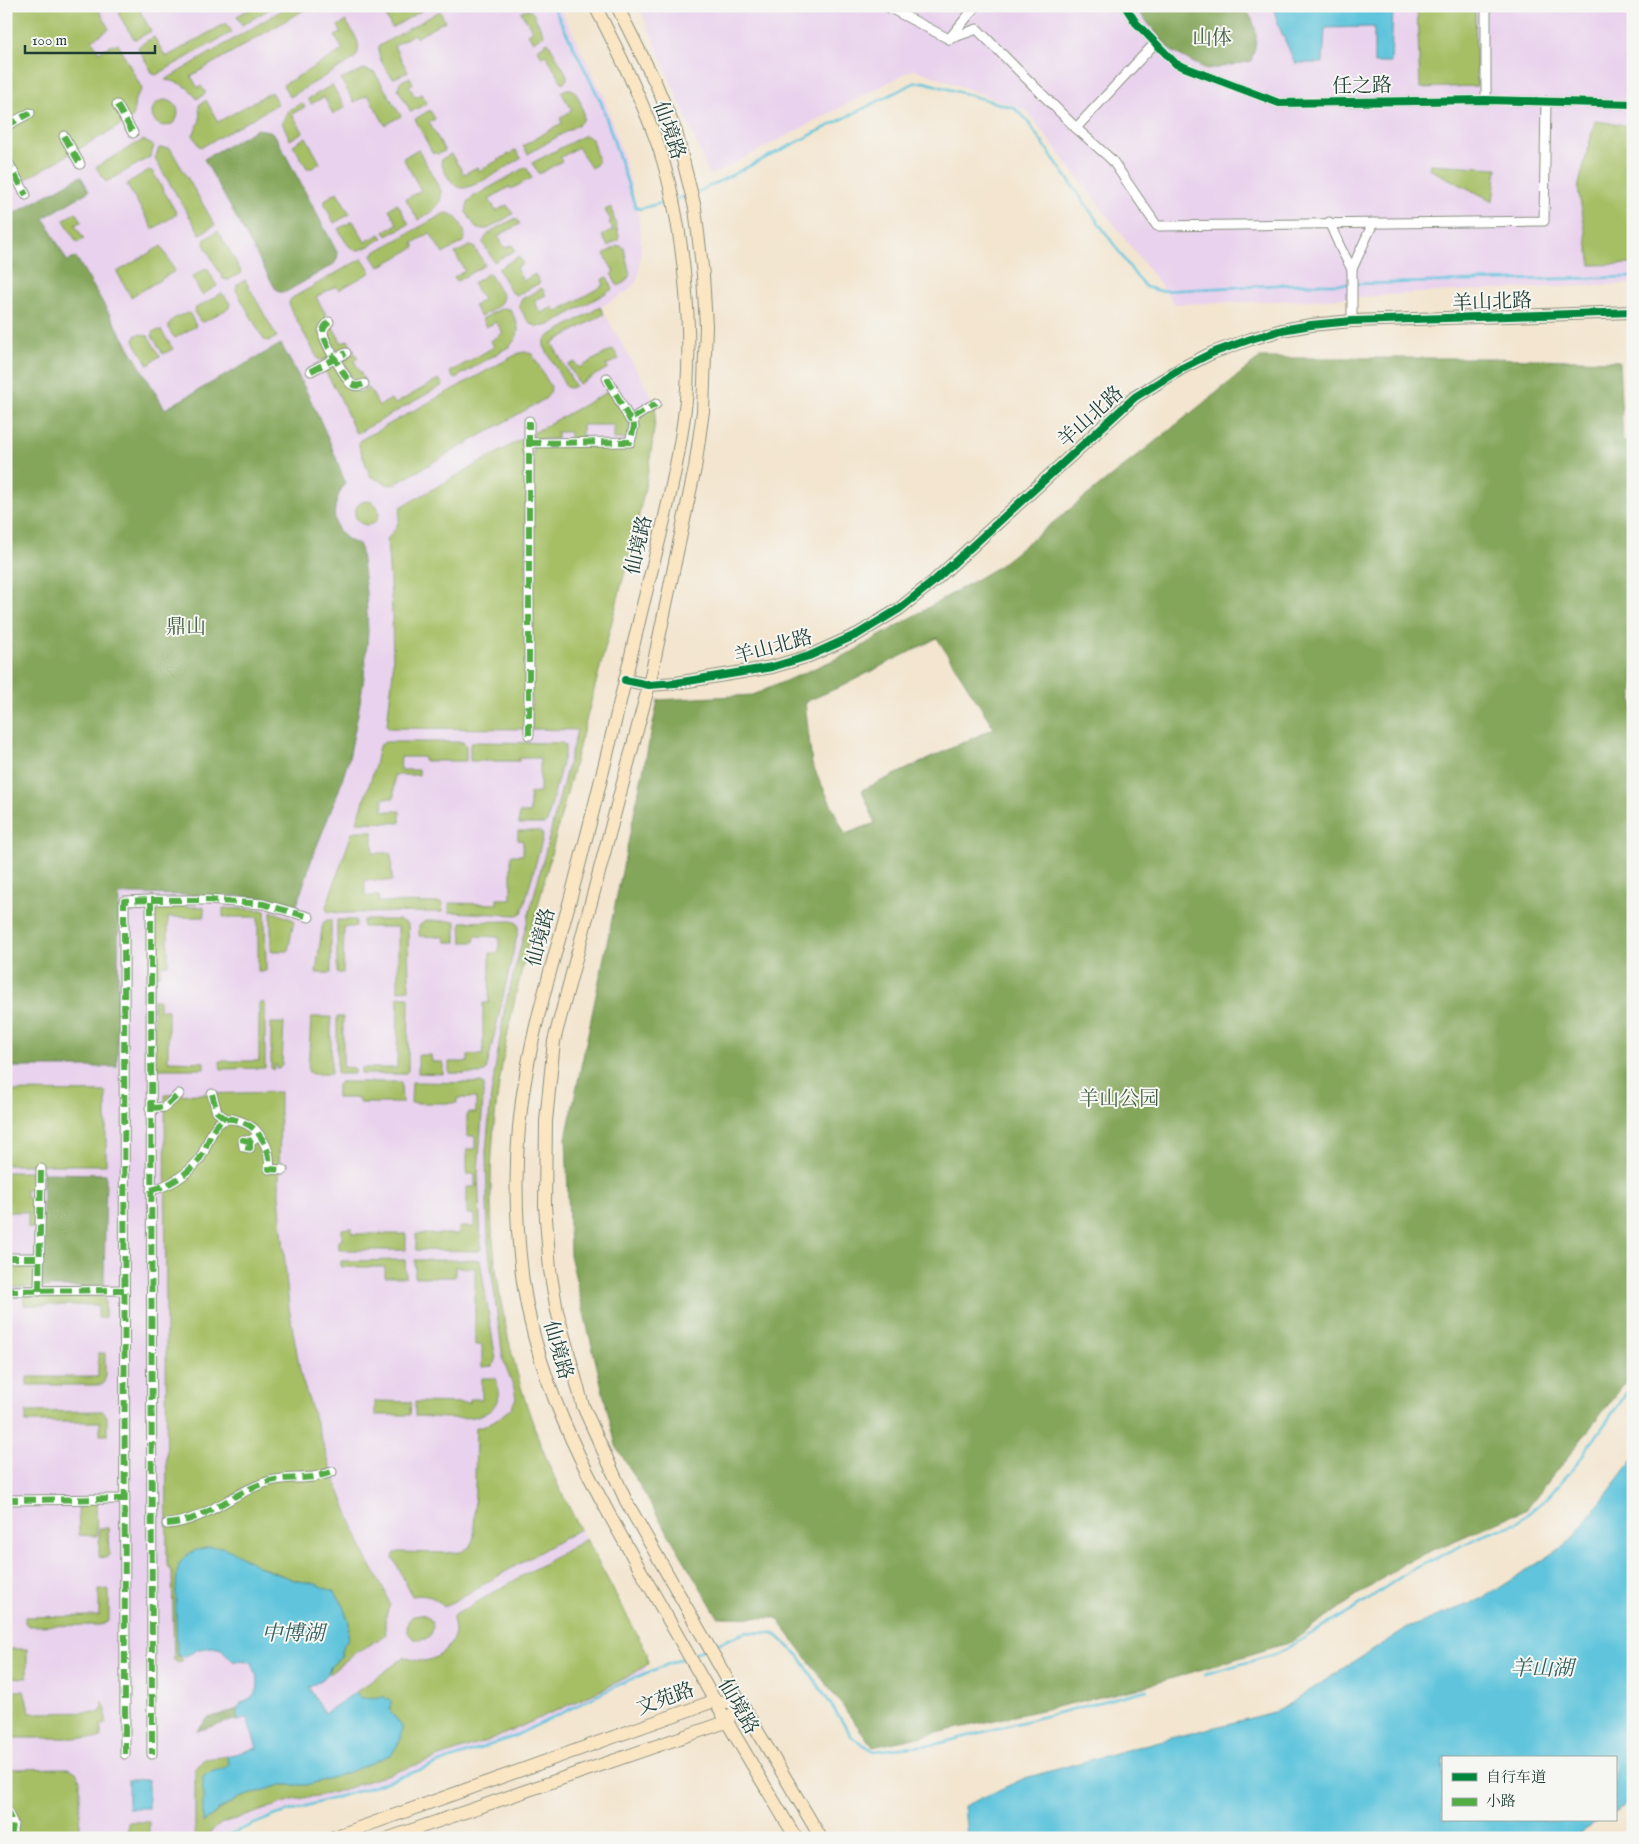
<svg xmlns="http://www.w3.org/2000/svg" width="1639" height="1844" font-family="'IM FELL English','Noto Serif SC',serif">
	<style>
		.built { fill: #e9d2ed }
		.green { fill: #a6bf65; stroke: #627e4c }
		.forest { fill: #84a65a; stroke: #527247; fill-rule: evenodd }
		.water { fill: #5fc4dc; stroke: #3f8088 }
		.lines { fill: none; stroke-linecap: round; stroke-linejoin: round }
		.stream { stroke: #5fc4dc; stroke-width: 2.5 }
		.street-casing { stroke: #899182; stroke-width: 11 }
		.secondary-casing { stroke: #899182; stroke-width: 14 }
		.street { stroke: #fff; stroke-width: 9 }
		.secondary { stroke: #fbe6c4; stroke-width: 12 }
		.quiet { stroke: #52ad45; stroke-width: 6; stroke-dasharray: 12 6; stroke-linecap: butt }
		.cycleway-casing { stroke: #f6f6f2; stroke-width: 11 }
		.cycleway { stroke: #00873e; stroke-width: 8 }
		.labels { text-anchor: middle; stroke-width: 4; stroke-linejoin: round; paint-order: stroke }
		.park-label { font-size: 20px; fill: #415e40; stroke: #f6f6f2 }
		.street-label { font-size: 20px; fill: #1f3d34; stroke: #f6f6f2 }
		.water-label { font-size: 21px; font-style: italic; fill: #2f5f5e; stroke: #f6f6f2 }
	</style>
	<rect width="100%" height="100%" fill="#f6f6f2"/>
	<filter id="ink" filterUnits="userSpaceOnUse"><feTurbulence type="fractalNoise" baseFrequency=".02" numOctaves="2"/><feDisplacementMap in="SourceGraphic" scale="10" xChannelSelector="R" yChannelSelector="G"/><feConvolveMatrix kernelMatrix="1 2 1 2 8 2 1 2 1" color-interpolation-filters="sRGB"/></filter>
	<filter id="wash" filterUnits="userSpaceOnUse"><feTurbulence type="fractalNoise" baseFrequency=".0096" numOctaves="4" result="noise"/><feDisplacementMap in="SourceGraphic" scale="20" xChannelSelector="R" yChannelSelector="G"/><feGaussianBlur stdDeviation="1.12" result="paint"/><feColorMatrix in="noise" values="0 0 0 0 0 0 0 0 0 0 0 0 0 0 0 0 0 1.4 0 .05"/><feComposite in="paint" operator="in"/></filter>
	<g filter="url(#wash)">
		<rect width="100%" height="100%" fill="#f3e5cf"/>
		<g class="built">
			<path d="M6 6H559L603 94 624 160 638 213 641 239 639 275 636 282 625 293 601 307 656 404 655 427 637 524 532 926 509 1027 499 1079 492 1162V1229L500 1290 513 1359 522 1392 552 1472 583 1534 647 1653 648 1664 643 1674 513 1737 372 1786 275 1813 214 1838H6Z"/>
			<path d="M639 6H1633V284L1454 291 1310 300 1175 304 1027 111 914 69 710 176Z"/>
		</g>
		<g class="green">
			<path d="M12 6H97L109 29 92 40 99 52 111 45 118 44 142 89 135 99 133 117 130 120 24 180 6 149V32Z"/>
			<path d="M123 6H148L140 11 151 31 137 39H134L119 15V11Z"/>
			<path d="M255 6H275L242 25 237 16Z"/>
			<path d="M289 6H311L191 76 198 88 201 86 206 93 197 99C189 86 180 82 165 80Z"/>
			<path d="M416 6H429L392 28 386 17 398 9 402 15Z"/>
			<path d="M1417 6H1475L1477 86 1420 88Z"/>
			<path d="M525 10H530L533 13 544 35 533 42 528 34 533 31 521 12Z"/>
			<path d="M440 11 445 21 416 38 414 34 394 46 408 72 394 78 391 76C385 67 376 57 379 46Z"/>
			<path d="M346 21C353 33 365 46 354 59L290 97 283 85 343 50 335 36 341 33 338 26Z"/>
			<path d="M226 23 232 32 156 75 153 74 138 48 140 45 154 37 166 57Z"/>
			<path d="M548 42 567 75V79L563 84 546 55 542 57 537 49Z"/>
			<path d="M364 69 375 73 401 116 385 125 368 95 354 102 341 80Z"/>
			<path d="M410 77 413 83 409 86 415 97 422 94 427 103 411 112 398 89 400 82Z"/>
			<path d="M332 85 345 107 333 114 324 97 311 104 308 99Z"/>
			<path d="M567 89H572C579 95 585 111 583 120L579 124 528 154 523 146 562 123 560 118 572 110 561 92Z"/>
			<path d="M271 92 278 104 202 147 199 146 193 135 200 120 199 105 206 100 218 122Z"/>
			<circle cx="165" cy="113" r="13"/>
			<path d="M302 103 305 107 292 114 303 132 290 140 282 122 289 110Z"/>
			<path d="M430 110 435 119 429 122 445 151 438 154 432 152 415 119Z"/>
			<path d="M1595 121 1633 126V264L1591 265 1578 188Z"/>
			<path d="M585 135 592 139 598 161 596 165 591 168 578 147 560 158 562 161 539 174 532 163Z"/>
			<path d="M306 137 320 163 312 168H307L293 145Z"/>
			<path d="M143 140 154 146 150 157 106 182 96 167Z"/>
			<path d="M159 148H170L215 225 200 234 155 159Z"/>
			<path d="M418 149 441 191C443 207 431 212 418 220L406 199 421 190 403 158Z"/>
			<path d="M516 150 521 158C510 165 473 189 462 188 452 187 443 171 441 162L442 159 451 154 464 174 477 167 479 171Z"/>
			<path d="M1430 164 1497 168 1493 201 1429 169Z"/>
			<path d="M526 167 532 178 511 189 509 187 489 199 496 211 507 205 513 214 488 229H477L466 212 468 202 473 197Z"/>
			<path d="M149 170 153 172 177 214 153 229 127 185 129 182Z"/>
			<path d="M337 192 350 214 334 223 325 205V200Z"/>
			<path d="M397 203 409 224 387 236 384 232 397 224 389 209Z"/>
			<path d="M611 207 619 236 618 240 608 246 602 236 613 230 609 222 611 221 605 210Z"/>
			<path d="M76 212 82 221 75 225 84 239 77 243 64 220Z"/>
			<path d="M445 213C456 212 468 231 464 241L443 254 430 233 413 243 415 247 379 267 372 256 373 253Z"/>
			<path d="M516 218 520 224 498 236 505 248 512 245 515 250 494 262 483 243C486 230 506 224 516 218Z"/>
			<path d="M353 221 365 242 380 234 383 238C356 253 354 258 338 229Z"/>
			<path d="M218 231 242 273 228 280 223 279 204 244 205 239Z"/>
			<path d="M161 246 175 271 131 297 117 272Z"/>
			<path d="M470 246 474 247 485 265 457 281 454 277 465 271 455 253Z"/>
			<path d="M617 246H621L624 248 630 275 625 282 618 286 611 274 614 272 604 254Z"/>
			<path d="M519 256 523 264 516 268 523 281 535 274 540 283 517 295 511 292 498 269Z"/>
			<path d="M361 259H363L371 272 339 290 336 286 316 297 328 318 321 325 329 354 328 358 322 361 318 359 290 308 289 302 292 298Z"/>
			<path d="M207 268 217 286 202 295 192 277Z"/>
			<path d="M489 273 503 296C502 307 489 311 481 317L474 306 483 300 473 283Z"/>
			<path d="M607 277 613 289 549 325C531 331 526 319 519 306L522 299 542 288 546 295 534 301 541 313 553 307 556 312 604 285 602 280Z"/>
			<path d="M245 280 277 337 269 341 264 340 236 290 237 285Z"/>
			<path d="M222 293 230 303 229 308 204 322 200 321 194 312 196 308Z"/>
			<path d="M600 307 604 314 552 343 575 386 570 388 566 387 544 346V341L549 336Z"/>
			<path d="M502 308 510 309C518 324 523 332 510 346L454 379 450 372 494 347 491 341 503 333 496 322 486 327 482 319Z"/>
			<path d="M188 313 190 314 196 326 175 338C161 324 173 317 188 313Z"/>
			<path d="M331 324 342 343 348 340 351 346 338 353 326 330Z"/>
			<path d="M161 330 173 349 163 354 152 336 154 331Z"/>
			<path d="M140 334 148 336 160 356 151 362V364L148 365 134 341 136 335Z"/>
			<path d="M613 349 619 359 606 365 608 368 579 384 568 365 575 362 579 368Z"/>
			<path d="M525 352 532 354 551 387 550 393 545 399 395 484 389 485 370 476 359 446V443L362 439 519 353Z"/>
			<path d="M355 353 358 358 354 361 365 381C352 384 348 370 343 360Z"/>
			<path d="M331 365 335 366 349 390 361 392 369 388 379 406 391 399 395 404 439 379 443 385 358 433 355 432 339 395 325 371 328 366Z"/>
			<path d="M609 391 630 421 628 439H614V425H582V439H570V432H557V439H533V433Z"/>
			<path d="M656 406C651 486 625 568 606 645 584 729 561 813 540 898 511 1008 485 1115 492 1230 498 1312 519 1396 552 1472 560 1491 571 1510 580 1529L444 1607C435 1596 425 1594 412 1596L393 1557 395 1553 399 1552 445 1553 461 1552 471 1546 474 1536 476 1427H483L500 1417 511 1408 516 1398 514 1388 503 1359 488 1244 486 1152 491 1095 505 1007 577 730 531 729 533 446H631L635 419Z"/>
			<path d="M524 438H526L527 729 388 728 387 725 393 671 392 610 387 540C390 534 396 530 398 523 400 518 399 512 401 507Z"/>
			<circle cx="367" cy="513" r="12"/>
			<path d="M385 742H463L466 745V761H424V757H401L400 770H419V775H394V798H383V811H400V823L357 822 374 770 379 746Z"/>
			<path d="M472 742 562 743 565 745V751L547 822 545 824H519V813H530V793H540V758H519V761H470V745Z"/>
			<path d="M355 831H373V853H391L392 881 365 880V896H379L378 902 443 903 442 912 340 913 327 911 326 907 352 833Z"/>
			<path d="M518 831H539L542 833 543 837 522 913 517 915 449 912V903L497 904V899H511V855H523V841L518 840Z"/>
			<path d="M160 906 204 907V917H168V965L160 966V975L153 976 155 909Z"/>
			<path d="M223 908 265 910 266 971H258V917H223Z"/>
			<path d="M271 911 294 920 288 951H271Z"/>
			<path d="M327 920H331V973H316L322 928 324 922Z"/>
			<path d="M337 920H356V927H344L343 973H337Z"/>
			<path d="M363 920H399L408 924 409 989 398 991V927H363Z"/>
			<path d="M425 921H456V942H446L445 937 419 936V926Z"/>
			<path d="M512 921 517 923 519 927 486 1071 480 1074 449 1073V1062H468V1055H483V1003H489L490 953H499V937L475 936 474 942H462L461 922Z"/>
			<path d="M398 997H408L409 999 408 1071 404 1074H361V1068H397Z"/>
			<path d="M153 1000H159V1010H168V1061L204 1062V1069H155Z"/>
			<path d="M259 1003H265V1068L221 1069 220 1061H259Z"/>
			<path d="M311 1017H331V1074H312L308 1071Z"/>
			<path d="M337 1017H343V1067L354 1068V1074H337Z"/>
			<path d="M271 1023H284L282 1065 279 1069H277V1065H275L274 1069H271Z"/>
			<path d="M418 1055H431L432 1062H443V1074L418 1073Z"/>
			<path d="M340 1082H401L402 1103H359V1098H337V1085Z"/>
			<path d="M412 1082 481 1083 484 1085 478 1172 481 1248 479 1251 416 1250V1234H459V1227H474V1214H467V1187H475V1174H467V1149H475V1136H467V1113H476V1098H457V1103H411Z"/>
			<path d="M6 1091 106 1092V1165H6Z"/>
			<path d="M280 1092 279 1195 289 1308 301 1376 332 1472 364 1553 386 1593 390 1605C385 1616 384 1624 386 1635L355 1653 328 1675 330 1667 341 1657V1650L348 1638 349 1622 316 1584 294 1580 210 1547 188 1554 179 1564 177 1655 183 1660 178 1663 174 1660 172 1572 167 1564 165 1095Z"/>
			<path d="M6 1172H34L36 1175V1189H26V1198H36V1204H39L36 1228H28V1212H6Z"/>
			<path d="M352 1228V1234H406V1250H339V1241L342 1240V1229Z"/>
			<rect x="6" y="1260" width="30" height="27"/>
			<path d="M405 1260 406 1277H385V1267H341V1261Z"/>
			<path d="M415 1260H480L496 1360 495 1363 492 1366 482 1367V1345H475V1268L455 1267V1277H415Z"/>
			<path d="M24 1296H101L105 1300V1318H98V1305H24Z"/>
			<path d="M98 1353H105V1379L103 1384 99 1385H27V1377H98Z"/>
			<path d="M482 1378H496C511 1430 447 1417 415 1416V1402L470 1403V1399H482Z"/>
			<path d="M375 1401 411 1402 410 1415H375Z"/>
			<path d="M103 1411 107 1416V1435H100V1422H26V1412Z"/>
			<path d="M96 1503 97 1536 79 1535 78 1504Z"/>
			<path d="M99 1528H108L109 1555 106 1558 99 1557Z"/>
			<path d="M586 1539 647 1653 648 1664 633 1674 604 1689 493 1739 333 1793 292 1800 243 1817 222 1823 209 1833 195 1838V1770L204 1759 227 1756 229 1764 224 1769 214 1771 208 1818 239 1798 281 1785H306L318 1782 352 1771 392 1754 401 1739 402 1727 390 1710 361 1698 356 1692 405 1657C410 1659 416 1661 421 1661 437 1661 452 1648 455 1632 455 1627 453 1621 453 1616Z"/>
			<path d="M99 1590H107L109 1592V1619L106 1623 101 1625 29 1626 25 1623V1617L99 1616Z"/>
			<circle cx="420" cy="1627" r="13"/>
			<path d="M6 1649H27V1678L6 1677Z"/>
			<path d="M6 1691H24L30 1713 101 1712 102 1701 106 1709V1724L101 1725V1738H6Z"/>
			<path d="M69 1768 76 1772 80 1780V1838H16C17 1824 16 1814 6 1804V1769Z"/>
			<rect x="128" y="1822" width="21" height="16"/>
		</g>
		<g class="forest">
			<path d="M1134 6H1244C1258 27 1259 37 1251 61L1207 70 1170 50Z"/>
			<path d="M257 129 270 131 275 135 338 254 337 259 334 264 286 292H279L275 288 204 159Z"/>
			<path d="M81 176 89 191 44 218 67 261 76 257 165 409 281 344C306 389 329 434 345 483 330 506 328 536 360 545L366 593 368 632 364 677 358 714 349 758 338 793 312 858 297 905 271 899 242 896 131 894 119 895 117 1067H6V218Z"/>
			<path d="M1260 358H1487L1619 361 1623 442H1633V1373L1527 1509 1406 1562 1291 1642 1137 1689 873 1747 777 1618 718 1617 616 1446 570 1255 566 1138 658 700 753 695 852 652 996 568ZM937 638 994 728 862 790 875 823 845 834 812 764 805 702 842 686Z"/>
			<path d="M43 1173 106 1174 104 1287H42Z"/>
			<path d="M238 1709V1721L234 1720 197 1731 208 1718Z"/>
		</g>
		<g class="water">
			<path d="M1273 6H1393L1391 63H1374V27L1325 28 1323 63H1295L1279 27Z"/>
			<path d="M1633 1460V1801L1615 1812V1758H1443V1820H1601L1572 1838H967L964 1806 1025 1778 1144 1745 1278 1711 1405 1629 1484 1598 1569 1543Z"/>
			<path d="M210 1547H222L232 1551 261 1568 294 1580 316 1584 335 1592 341 1601 349 1622 348 1638 341 1650V1657L330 1667 328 1675 309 1688 325 1713 356 1692 361 1698 384 1697 391 1701 390 1710 402 1727 401 1739 392 1754 352 1771 318 1782 306 1785H281L239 1798 217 1811 203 1823V1777C210 1769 222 1772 229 1764L227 1756 257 1748 247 1718 238 1721V1709L241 1703C265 1695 258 1680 252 1662L233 1661 221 1649 213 1647 199 1649 184 1657 177 1655C177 1637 173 1576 180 1563 186 1552 199 1549 210 1547Z"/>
			<rect x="128" y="1780" width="20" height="28"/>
		</g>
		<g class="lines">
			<g class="stream">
				<path d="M553 6 601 102 635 206 639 209 669 201"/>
				<path d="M696 193 914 83 924 82 1014 108 1025 118 1136 276 1146 287 1160 291 1294 284H1349"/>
				<path d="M677 199 688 195"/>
				<path d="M1354 284 1633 277"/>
				<path d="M712 1646 746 1632 774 1633 799 1656 853 1738 874 1751 937 1744 1147 1690"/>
				<path d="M693 1654 704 1649"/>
				<path d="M1205 1674 1277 1654 1355 1608 1408 1572 1479 1537 1515 1524 1547 1498 1576 1465 1633 1384"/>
				<path d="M220 1838 276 1815 372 1787 513 1737 629 1680 686 1657"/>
			</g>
		</g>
	</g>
	<g filter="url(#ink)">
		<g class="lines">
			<g class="street-casing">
				<g id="street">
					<path d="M886 6 949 39 977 29 1076 128 1112 160 1157 226 1544 221 1546 101"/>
					<path d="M1125 6 1136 23 1176 64 1279 103 1486 100 1633 104"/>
					<path d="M1486 6V100"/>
					<path d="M949 39 976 6"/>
					<path d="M117 105 133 133"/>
					<path d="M6 126 30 113"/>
					<path d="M1076 128 1156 42"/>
					<path d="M64 136 80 164"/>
					<path d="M6 159 26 195"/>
					<path d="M1329 222 1341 249 1352 269"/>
					<path d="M1352 321V269L1373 223"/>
					<path d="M329 322C326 325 323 327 323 332 324 344 343 372 350 383 355 387 359 386 364 384"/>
					<path d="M311 371 346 353"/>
					<path d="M607 378 630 420 633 418"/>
					<path d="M529 443 630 442 634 427 633 418 656 404"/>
					<path d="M529 735V421"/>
					<path d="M151 900H207L263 904 309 917"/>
					<path d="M212 1094 217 1112 226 1119"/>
					<path d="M150 1108 165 1107 179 1094"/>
					<path d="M250 1141V1148L244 1147 243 1140 250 1141 259 1135"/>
					<path d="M151 1190C170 1186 186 1175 199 1160 209 1147 212 1112 236 1120 243 1122 251 1125 256 1131 266 1142 271 1155 269 1169L283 1170"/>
					<path d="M6 1258H40"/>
					<path d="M6 1291 124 1290"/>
					<path d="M39 1291 41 1169"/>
					<path d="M6 1500 125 1499"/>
					<path d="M167 1524C206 1521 231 1493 267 1482 282 1477 297 1479 313 1477 319 1476 326 1474 332 1472"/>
					<path d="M125 1754 124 901 151 900 152 1754"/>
					<path d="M6 1809 13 1824 11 1838"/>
				</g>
			</g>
			<g class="secondary-casing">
				<g id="secondary">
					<path d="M595 6C619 52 642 99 659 148 684 224 695 338 684 417 675 485 656 551 640 617 618 711 595 806 570 900 555 956 537 1012 527 1069 514 1138 514 1213 523 1282 539 1395 598 1496 654 1594 700 1676 747 1757 796 1838"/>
					<path d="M617 6 656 84 676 132 695 208 703 275 706 326 703 411 695 468 649 685 554 1041 546 1121 545 1205 550 1270 557 1311 583 1406 626 1501 735 1693 821 1838"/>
					<path d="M625 680 649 685 676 683 772 667 809 656 858 634 899 609 933 582 1135 397 1182 368 1212 353 1251 339 1282 330 1311 325 1352 321 1633 312"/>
					<path d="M331 1838 714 1701 741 1703"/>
					<path d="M389 1838 726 1722 741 1703"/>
				</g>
			</g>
			<use href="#street" class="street"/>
			<use href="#secondary" class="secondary"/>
			<g class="quiet">
				<path d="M117 105 133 133"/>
				<path d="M6 126 30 113"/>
				<path d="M64 136 80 164"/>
				<path d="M6 159 26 195"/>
				<path d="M329 322C326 325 323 327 323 332 324 344 343 372 350 383 355 387 359 386 364 384"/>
				<path d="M311 371 346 353"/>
				<path d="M607 378 630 420 633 418"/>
				<path d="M529 443 630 442 634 427 633 418 656 404"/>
				<path d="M529 735V421"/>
				<path d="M151 900H207L263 904 309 917"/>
				<path d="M212 1094 217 1112 226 1119"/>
				<path d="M150 1108 165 1107 179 1094"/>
				<path d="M250 1141V1148L244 1147 243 1140 250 1141 259 1135"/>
				<path d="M151 1190C170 1186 186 1175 199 1160 209 1147 212 1112 236 1120 243 1122 251 1125 256 1131 266 1142 271 1155 269 1169L283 1170"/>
				<path d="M6 1258H40"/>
				<path d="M6 1291 124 1290"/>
				<path d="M39 1291 41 1169"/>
				<path d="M6 1500 125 1499"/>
				<path d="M167 1524C206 1521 231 1493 267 1482 282 1477 297 1479 313 1477 319 1476 326 1474 332 1472"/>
				<path d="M125 1754 124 901 151 900 152 1754"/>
				<path d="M6 1809 13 1824 11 1838"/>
			</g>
			<g class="cycleway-casing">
				<g id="cycleway">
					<path d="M1125 6 1136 23 1176 64 1279 103 1486 100 1633 104"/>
					<path d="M625 680 649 685 676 683 772 667 809 656 858 634 899 609 933 582 1135 397 1182 368 1212 353 1251 339 1282 330 1311 325 1352 321 1633 312"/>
				</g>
			</g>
			<use href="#cycleway" class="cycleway"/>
		</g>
	</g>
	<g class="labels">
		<g class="park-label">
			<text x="1212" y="44">山体</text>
			<text x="186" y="633">鼎山</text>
			<text x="1119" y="1105">羊山公园</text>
		</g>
		<g class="street-label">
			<text transform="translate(1362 85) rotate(-1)" y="7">任之路</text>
			<text transform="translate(670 130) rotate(71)" y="7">仙境路</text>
			<text transform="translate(1492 301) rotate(-2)" y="7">羊山北路</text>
			<text transform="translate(1090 416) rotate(-42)" y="7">羊山北路</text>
			<text transform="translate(638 545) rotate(-77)" y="7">仙境路</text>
			<text transform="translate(773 646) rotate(-15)" y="7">羊山北路</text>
			<text transform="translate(540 937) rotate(-75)" y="7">仙境路</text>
			<text transform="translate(559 1350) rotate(74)" y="7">仙境路</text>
			<text transform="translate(665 1698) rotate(-20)" y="7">文苑路</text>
			<text transform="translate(739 1706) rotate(60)" y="7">仙境路</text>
		</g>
		<g class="water-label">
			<text x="293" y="1640">中博湖</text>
			<text x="1542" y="1675">羊山湖</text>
		</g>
	</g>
	<rect width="1639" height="1844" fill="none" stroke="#f6f6f2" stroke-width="25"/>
	<rect x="1442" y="1756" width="175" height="65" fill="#f6f6f2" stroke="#a0aca6"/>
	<rect x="1452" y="1773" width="25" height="8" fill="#00873e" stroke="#a0aca6"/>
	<text x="1486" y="1782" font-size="15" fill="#1f3d34">自行车道</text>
	<rect x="1452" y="1798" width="25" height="8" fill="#52ad45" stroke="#a0aca6"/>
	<text x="1486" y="1806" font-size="15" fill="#1f3d34">小路</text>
	<path d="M25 45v8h130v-8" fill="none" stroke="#1f3d34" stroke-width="2.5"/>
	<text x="32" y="45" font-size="15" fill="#1f3d34" stroke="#f6f6f2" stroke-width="4" paint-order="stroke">100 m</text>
</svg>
